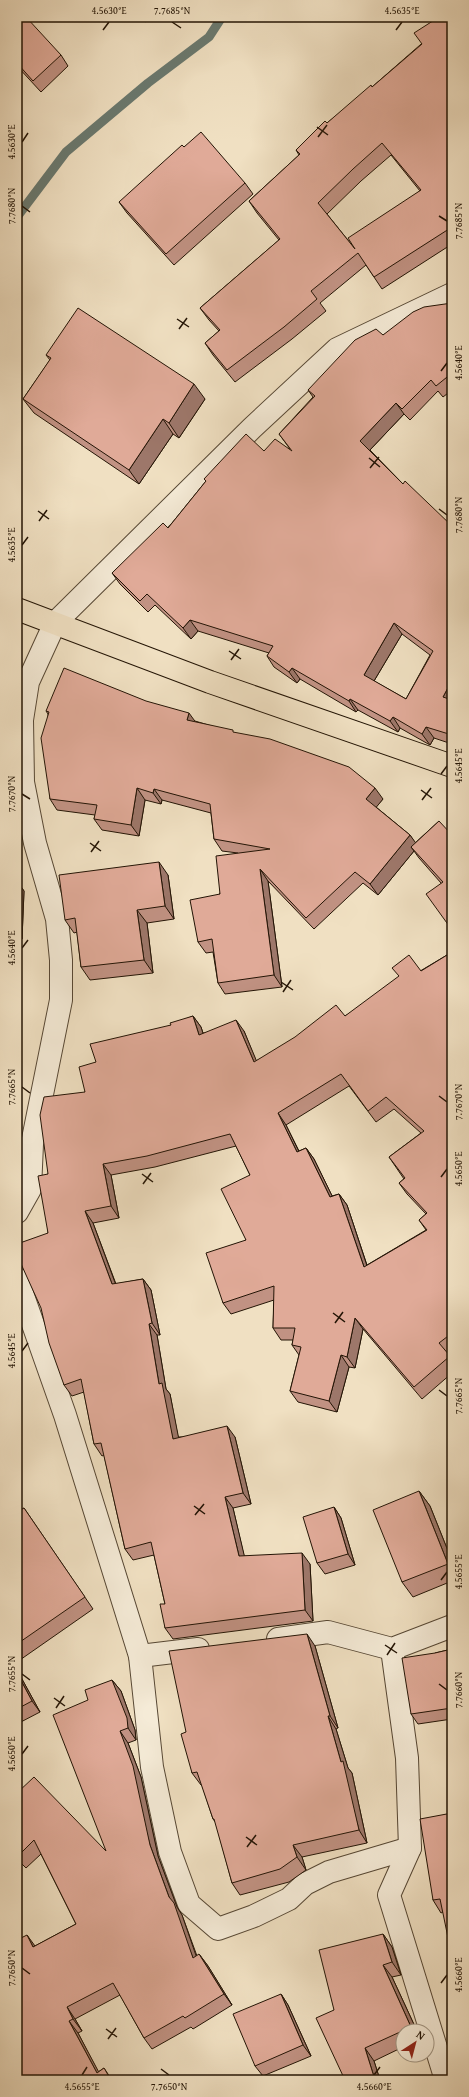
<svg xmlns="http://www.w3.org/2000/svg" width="469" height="2097" font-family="'Gentium Book Plus',serif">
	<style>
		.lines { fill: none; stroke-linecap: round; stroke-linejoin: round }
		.stream { stroke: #6a796f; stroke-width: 9 }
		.minor-casing { stroke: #564734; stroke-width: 24 }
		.major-casing { stroke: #231405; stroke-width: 24 }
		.minor { stroke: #f5ebd7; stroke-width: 22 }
		.major { stroke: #f0e0c2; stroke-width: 22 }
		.wall { fill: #c19283; stroke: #231405; fill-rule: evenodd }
		.shaded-wall { fill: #9d776a; stroke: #231405 }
		.building { fill: #e0aa98; stroke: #231405; fill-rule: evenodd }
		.ticks { fill: none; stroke: #231405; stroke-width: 1.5 }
		.neatline { fill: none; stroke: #231405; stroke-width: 1.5 }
		.ticks-label { font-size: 10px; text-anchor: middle; fill: #231405 }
	</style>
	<rect width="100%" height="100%" fill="#f0e0c2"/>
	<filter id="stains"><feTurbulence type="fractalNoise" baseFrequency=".005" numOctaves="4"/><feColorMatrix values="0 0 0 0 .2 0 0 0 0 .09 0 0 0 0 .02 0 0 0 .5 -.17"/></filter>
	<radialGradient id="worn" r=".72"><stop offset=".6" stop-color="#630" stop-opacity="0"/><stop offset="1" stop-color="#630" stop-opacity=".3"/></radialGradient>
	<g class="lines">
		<path class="stream" d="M17 217 66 152 148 83 209 37 222 17"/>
		<g class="minor-casing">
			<g id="minor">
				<path d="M17 1212 30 1189 32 1144 61 1000V960L57 919 35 843 23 782 22 720 28 682 55 623 252 428 337 349 452 294"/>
				<path d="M17 1279 65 1415 140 1656 152 1767 170 1852 189 1904 218 1929 254 1916 289 1899 305 1884 329 1872 410 1848"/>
				<path d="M278 1639 328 1632 392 1649 452 1626"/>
				<path d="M392 1649 407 1758 410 1848 389 1895 446 2080"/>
				<path d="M140 1656 198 1649"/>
			</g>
		</g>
		<g class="major-casing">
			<path id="major" d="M17 609 210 682 452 766"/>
		</g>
		<use href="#minor" class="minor"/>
		<use href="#major" class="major"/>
	</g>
	<g class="wall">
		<path d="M17 17 61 55 68 66 41 92 17 66Z"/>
		<path d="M140 17H150L146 22Z"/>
		<path d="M452 17V244L382 289 366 265 320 303 326 311 292 339 235 382 213 355 205 343 219 331 209 320 200 308 279 240 257 213 249 201 299 155 296 150 327 123 372 87ZM391 155 420 191 355 249 327 214 361 181Z"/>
		<path d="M245 183 253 194 174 265 127 213 119 202Z"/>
		<path d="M452 303V390L443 397 438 391 410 420 404 414 370 450 403 484 452 526V744L434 738 430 745 400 728 398 732 358 710 356 712 300 679 297 683 274 667 267 656 269 653 198 631 191 639 155 605 148 612 120 584 112 573 168 528 206 481 204 479 264 451 290 449 279 434 313 397 308 390 383 335ZM402 634 430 655 406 699 374 681Z"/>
		<path d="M46 355 205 399 179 438 173 434 139 484 34 413 23 399 50 360Z"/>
		<path d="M46 711 195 721 235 733 383 799 376 807 410 835 415 843 439 821 452 930 441 883 419 858 414 851 378 895 363 883 314 929 268 881 282 987 225 994 218 983 213 952 206 953 198 942 238 853 222 851 214 839 211 813 162 800 161 804 145 800 139 836 102 830 94 819 95 815 57 810 50 799 48 714Z"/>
		<path d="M168 875 174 919 147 923 153 973 90 980 81 967 77 932 74 933 65 920Z"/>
		<path d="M17 881 24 891 22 939H17Z"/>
		<path d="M452 952V1351L448 1354 452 1359V1373L422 1399 363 1329 355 1368 349 1367 337 1412 298 1402 290 1391 299 1355 292 1345 293 1340H281L273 1328 274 1300 231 1314 223 1303 246 1240 250 1175 236 1146 155 1167 111 1175 119 1218 93 1223 116 1284 143 1279 151 1290 160 1335H157L166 1389 170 1394 178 1437H235L251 1504 233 1508 244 1556 310 1564 313 1621 173 1639 165 1628V1604L154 1555 133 1560 125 1549 104 1455 102 1456 94 1444 84 1392 72 1396 64 1385 48 1233V1174L85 1092 96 1062 171 1025 193 1016 201 1027 203 1033 244 1031 256 1061 345 1016ZM349 1086 376 1122 394 1109 421 1133 389 1157 404 1179 399 1183 407 1194 426 1214 419 1220 426 1230 367 1265 347 1205 339 1194 332 1196 314 1159 306 1148 299 1151 286 1125Z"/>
		<path d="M419 1491 430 1506 452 1561V1581L413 1597 402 1582Z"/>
		<path d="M334 1507 341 1518 355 1565 325 1574 317 1563Z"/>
		<path d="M24 1508 93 1609 17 1662V1512Z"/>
		<path d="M315 1646 338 1728 336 1729 348 1768 352 1773 367 1843 302 1857 306 1870 289 1882 240 1895 232 1883 216 1823 213 1819 202 1785H201L192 1773 186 1732Z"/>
		<path d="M452 1649V1719L418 1724 411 1714 435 1653Z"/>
		<path d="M17 1670 40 1712 17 1724Z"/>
		<path d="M112 1680 121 1691 135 1730 136 1740 128 1743 141 1777 158 1856 177 1907 182 1915 197 1956 199 1954 208 1966 232 2005 193 2029 191 2027 152 2049 144 2038 120 1995 75 2019 82 2031 78 2033 98 2072 104 2068 112 2080H17L19 1939 35 1946 76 1924 41 1854 26 1868 17 1859V1793L106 1851 88 1700Z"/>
		<path d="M452 1813 443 1912 441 1913 433 1900Z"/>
		<path d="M383 1934 392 1947 401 1975 392 1977 417 2031H403V2047L374 2061 380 2080H337L344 2078 334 2010Z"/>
		<path d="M281 1994 288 2005 311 2056 263 2076 255 2066Z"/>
	</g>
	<g class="shaded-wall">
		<path d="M143 17H150L146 22Z"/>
		<path d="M194 384 205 399 179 438 169 423Z"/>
		<path d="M396 403 404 414 368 452 360 441Z"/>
		<path d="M163 419 173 434 139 484 129 470Z"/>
		<path d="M190 620 198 631 191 639 183 628Z"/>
		<path d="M394 623 402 634 371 686 364 675Z"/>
		<path d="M292 668 300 679 297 683 289 672Z"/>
		<path d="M452 680V705L443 697Z"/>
		<path d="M350 699 358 710 356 712 349 701Z"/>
		<path d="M189 713 197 724 187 720Z"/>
		<path d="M393 717 400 728 398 732 390 721Z"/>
		<path d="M426 727 434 738 430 745 422 734Z"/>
		<path d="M137 788 145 800 139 836 131 825Z"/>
		<path d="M375 788 383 799 374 810 366 799Z"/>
		<path d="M154 789 162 800 161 804 153 793Z"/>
		<path d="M410 835 418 846 411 847 414 851 378 895 370 884Z"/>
		<path d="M159 862 168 875 174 919 165 906Z"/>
		<path d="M260 869 268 881 282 987 274 975Z"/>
		<path d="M17 881 24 891 22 939 17 932Z"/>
		<path d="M137 910 147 923 153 973 144 960Z"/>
		<path d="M193 1016 201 1027 207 1046 199 1035Z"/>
		<path d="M236 1020 244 1031 262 1074 254 1062Z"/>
		<path d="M278 1113 286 1125 305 1164 297 1152Z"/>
		<path d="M306 1148 314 1159 338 1208 330 1197Z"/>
		<path d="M103 1164 111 1175 119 1218 111 1206Z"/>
		<path d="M339 1194 347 1205 371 1278 364 1267Z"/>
		<path d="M85 1211 93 1223 120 1296 112 1284Z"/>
		<path d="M143 1279 151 1290 160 1335 152 1323Z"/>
		<path d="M355 1318 363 1329 355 1368 347 1357Z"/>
		<path d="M149 1324 157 1335 166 1389 170 1394 181 1450 173 1439 159 1384Z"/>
		<path d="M341 1355 349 1367 337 1412 329 1401Z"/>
		<path d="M227 1426 235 1437 251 1504 243 1493Z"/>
		<path d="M419 1491 430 1506 452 1561V1569L448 1564Z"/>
		<path d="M225 1497 233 1508 247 1567 239 1556Z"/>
		<path d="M334 1507 341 1518 355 1565 348 1554Z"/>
		<path d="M302 1553 310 1564 313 1621 305 1610Z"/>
		<path d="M307 1634 315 1646 338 1728 330 1716Z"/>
		<path d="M17 1670 40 1712 32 1701 17 1673Z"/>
		<path d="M112 1680 121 1691 135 1730 136 1740 128 1728Z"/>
		<path d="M328 1716 336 1729 348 1768 352 1773 367 1843 359 1830 341 1762Z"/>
		<path d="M120 1731 128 1743 141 1777 158 1856 177 1907 182 1915 201 1970 193 1958 169 1897 150 1845Z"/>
		<path d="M293 1845 302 1857 306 1870 297 1857Z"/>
		<path d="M383 1934 392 1947 401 1975 392 1962Z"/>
		<path d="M27 1935 35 1946 33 1947Z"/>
		<path d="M199 1954 208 1966 232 2005 224 1994Z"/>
		<path d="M383 1965 392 1977 417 2031H414L411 2027Z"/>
		<path d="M281 1994 288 2005 311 2056 303 2045Z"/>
		<path d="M67 2007 75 2019 82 2031 73 2019Z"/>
		<path d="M69 2021 78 2033 103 2080 97 2073Z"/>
		<path d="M365 2048 374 2061 380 2080H375Z"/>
	</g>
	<g class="building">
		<path d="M17 17H26L61 55 33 81 17 63Z"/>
		<path d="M439 17H452V227L374 277 358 253 311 291 317 299 284 327 227 370 205 343 220 330 200 308 280 239 249 201 300 154 296 150 325 121 327 123 371 85 372 87 422 44 414 33ZM382 143 421 190 348 238 355 249 318 203 353 169Z"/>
		<path d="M201 132 245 183 166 254 119 202 182 145 184 147Z"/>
		<path d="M452 303V373L436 386 431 380 402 409 396 403 360 441 403 484 405 481 452 526V680L443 697 452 700V735L426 727 422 734 393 717 390 721 350 699 349 701 292 668 289 672 267 656 273 646 190 620 183 628 147 594 140 601 112 573 163 523 168 528 206 481 204 479 246 434 264 451 275 439 292 451 279 434 315 396 308 390 355 340 376 329 383 335 413 312 424 307ZM394 623 433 651 406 699 364 675Z"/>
		<path d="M78 308 194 384 169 423 163 419 129 470 23 399 51 358 46 355Z"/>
		<path d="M64 668 146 701 189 713 187 720 233 730V732L270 739 349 767 375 788 366 799 410 835 370 884 355 872 306 918 260 869 274 975 218 983 212 939 198 942 190 900 220 894 216 856 270 849 214 839 210 804 154 789 153 793 137 788 131 825 94 819 97 805 50 799 41 738 49 712 46 711Z"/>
		<path d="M439 821 452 835V930L426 894 443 882 411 847Z"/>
		<path d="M159 862 165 906 137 910 144 960 81 967 75 918 65 920 59 875Z"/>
		<path d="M452 952V1333L439 1343 450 1356 414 1387 355 1318 347 1357 341 1355 329 1401 290 1391 301 1347 292 1345 295 1328H273L274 1286 223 1303 206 1253 246 1240 221 1189 250 1175 230 1134 147 1156 103 1164 111 1206 85 1211 112 1284 143 1279 152 1323 149 1324 159 1384 162 1383 173 1439 227 1426 243 1493 225 1497 239 1556 302 1553 305 1610 165 1628 160 1604H165L151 1542 125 1549 101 1443 94 1444 81 1379 64 1385 49 1343 41 1308 17 1255V1244L48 1233 38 1176 48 1174 40 1115 44 1097 85 1092 79 1067 96 1062 90 1044 171 1025 170 1023 193 1016 199 1035 236 1020 254 1062 295 1037 336 1005 345 1016 399 976 392 968 409 955 421 971ZM341 1074 368 1111 386 1097 424 1131 389 1157 405 1178 399 1183 427 1213 419 1220 427 1230 364 1267 339 1194 330 1197 306 1148 297 1152 278 1113Z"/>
		<path d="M419 1491 448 1564 402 1582 373 1510Z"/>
		<path d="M334 1507 348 1554 317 1563 303 1517Z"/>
		<path d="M24 1508 85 1597 17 1644V1512Z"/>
		<path d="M307 1634 330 1716H328L341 1762 343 1761 359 1830 293 1845 297 1857 280 1869 232 1883 214 1819H213L197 1772 192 1773 181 1734 186 1732 169 1651Z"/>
		<path d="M452 1649V1708L411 1714 402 1658 435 1653Z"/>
		<path d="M17 1673 32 1701 17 1709Z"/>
		<path d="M112 1680 127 1718 128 1728 120 1731 133 1766 150 1845 169 1897 174 1903 193 1958 199 1954 224 1994 185 2018 183 2016 144 2038 113 1983 67 2007 73 2019 69 2021 97 2073 104 2068 111 2080H17V1939V1940L27 1935 33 1947 76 1924 34 1840 18 1856H17V1793L34 1777 106 1851 53 1715 88 1700 85 1690Z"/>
		<path d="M452 1813V1957L440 1899 433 1900 420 1819Z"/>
		<path d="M383 1934 392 1962 383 1965 411 2027 365 2048 375 2080H337L344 2078 316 2018 334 2010 319 1950Z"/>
		<path d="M281 1994 303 2045 255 2066 233 2014Z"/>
	</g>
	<path class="ticks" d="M172 22 181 28M103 30 109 22M396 30 402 22M317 127 328 135M318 137 327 125M22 142 28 133M22 206 30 212M439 216 447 221M177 319 189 327M179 329 187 318M441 371 447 363M369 458 380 467M370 468 379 457M439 509 447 515M38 511 49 519M39 521 47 510M22 545 28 537M229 651 241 659M231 660 239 649M441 774 447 766M421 790 432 798M22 794 30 799M422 800 431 788M90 843 101 851M91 852 99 841M22 948 28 940M281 982 293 990M283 992 291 980M22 1087 30 1093M439 1096 447 1102M142 1174 153 1182M441 1177 447 1169M143 1184 151 1173M333 1313 345 1322M335 1323 343 1312M22 1351 28 1343M439 1390 447 1396M194 1506 205 1514M195 1515 204 1504M441 1580 447 1572M385 1645 397 1653M387 1655 395 1643M22 1674 30 1680M439 1684 447 1690M54 1698 65 1706M56 1708 64 1696M22 1754 28 1746M246 1837 257 1845M247 1847 256 1835M22 1968 30 1974M441 1983 447 1975M106 2029 117 2037M108 2039 116 2028M161 2069 169 2075M82 2075 87 2067M374 2075 380 2067"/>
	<rect width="469" height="2097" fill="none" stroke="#f0e0c2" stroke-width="44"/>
	<g transform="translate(415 2043) rotate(36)"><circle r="19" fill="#f5ebd7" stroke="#a19583"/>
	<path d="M0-3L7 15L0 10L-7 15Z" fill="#8f2418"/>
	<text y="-6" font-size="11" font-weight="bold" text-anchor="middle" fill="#231405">N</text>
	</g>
	<rect x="22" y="22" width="425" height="2053" class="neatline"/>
	<g class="ticks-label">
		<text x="109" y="14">4.5630°E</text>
		<text x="172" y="14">7.7685°N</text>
		<text x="402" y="14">4.5635°E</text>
		<text transform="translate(11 142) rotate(-90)" y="4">4.5630°E</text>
		<text transform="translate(11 206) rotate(-90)" y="4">7.7680°N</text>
		<text transform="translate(458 221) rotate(-90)" y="4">7.7685°N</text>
		<text transform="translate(458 363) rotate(-90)" y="4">4.5640°E</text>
		<text transform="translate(458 515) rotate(-90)" y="4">7.7680°N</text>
		<text transform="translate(11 545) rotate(-90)" y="4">4.5635°E</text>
		<text transform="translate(458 766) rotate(-90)" y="4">4.5645°E</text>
		<text transform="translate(11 794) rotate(-90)" y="4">7.7670°N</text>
		<text transform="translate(11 948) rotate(-90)" y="4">4.5640°E</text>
		<text transform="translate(11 1087) rotate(-90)" y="4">7.7665°N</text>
		<text transform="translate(458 1102) rotate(-90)" y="4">7.7670°N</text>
		<text transform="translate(458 1169) rotate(-90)" y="4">4.5650°E</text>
		<text transform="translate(11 1351) rotate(-90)" y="4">4.5645°E</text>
		<text transform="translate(458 1396) rotate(-90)" y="4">7.7665°N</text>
		<text transform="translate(458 1572) rotate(-90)" y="4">4.5655°E</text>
		<text transform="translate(11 1674) rotate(-90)" y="4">7.7655°N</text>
		<text transform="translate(458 1690) rotate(-90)" y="4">7.7660°N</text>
		<text transform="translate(11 1754) rotate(-90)" y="4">4.5650°E</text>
		<text transform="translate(11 1968) rotate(-90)" y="4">7.7650°N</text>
		<text transform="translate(458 1975) rotate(-90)" y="4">4.5660°E</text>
		<text x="82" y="2090">4.5655°E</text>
		<text x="169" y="2090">7.7650°N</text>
		<text x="374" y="2090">4.5660°E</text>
	</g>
	<rect width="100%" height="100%" filter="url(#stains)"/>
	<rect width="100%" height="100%" fill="url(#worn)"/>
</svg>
